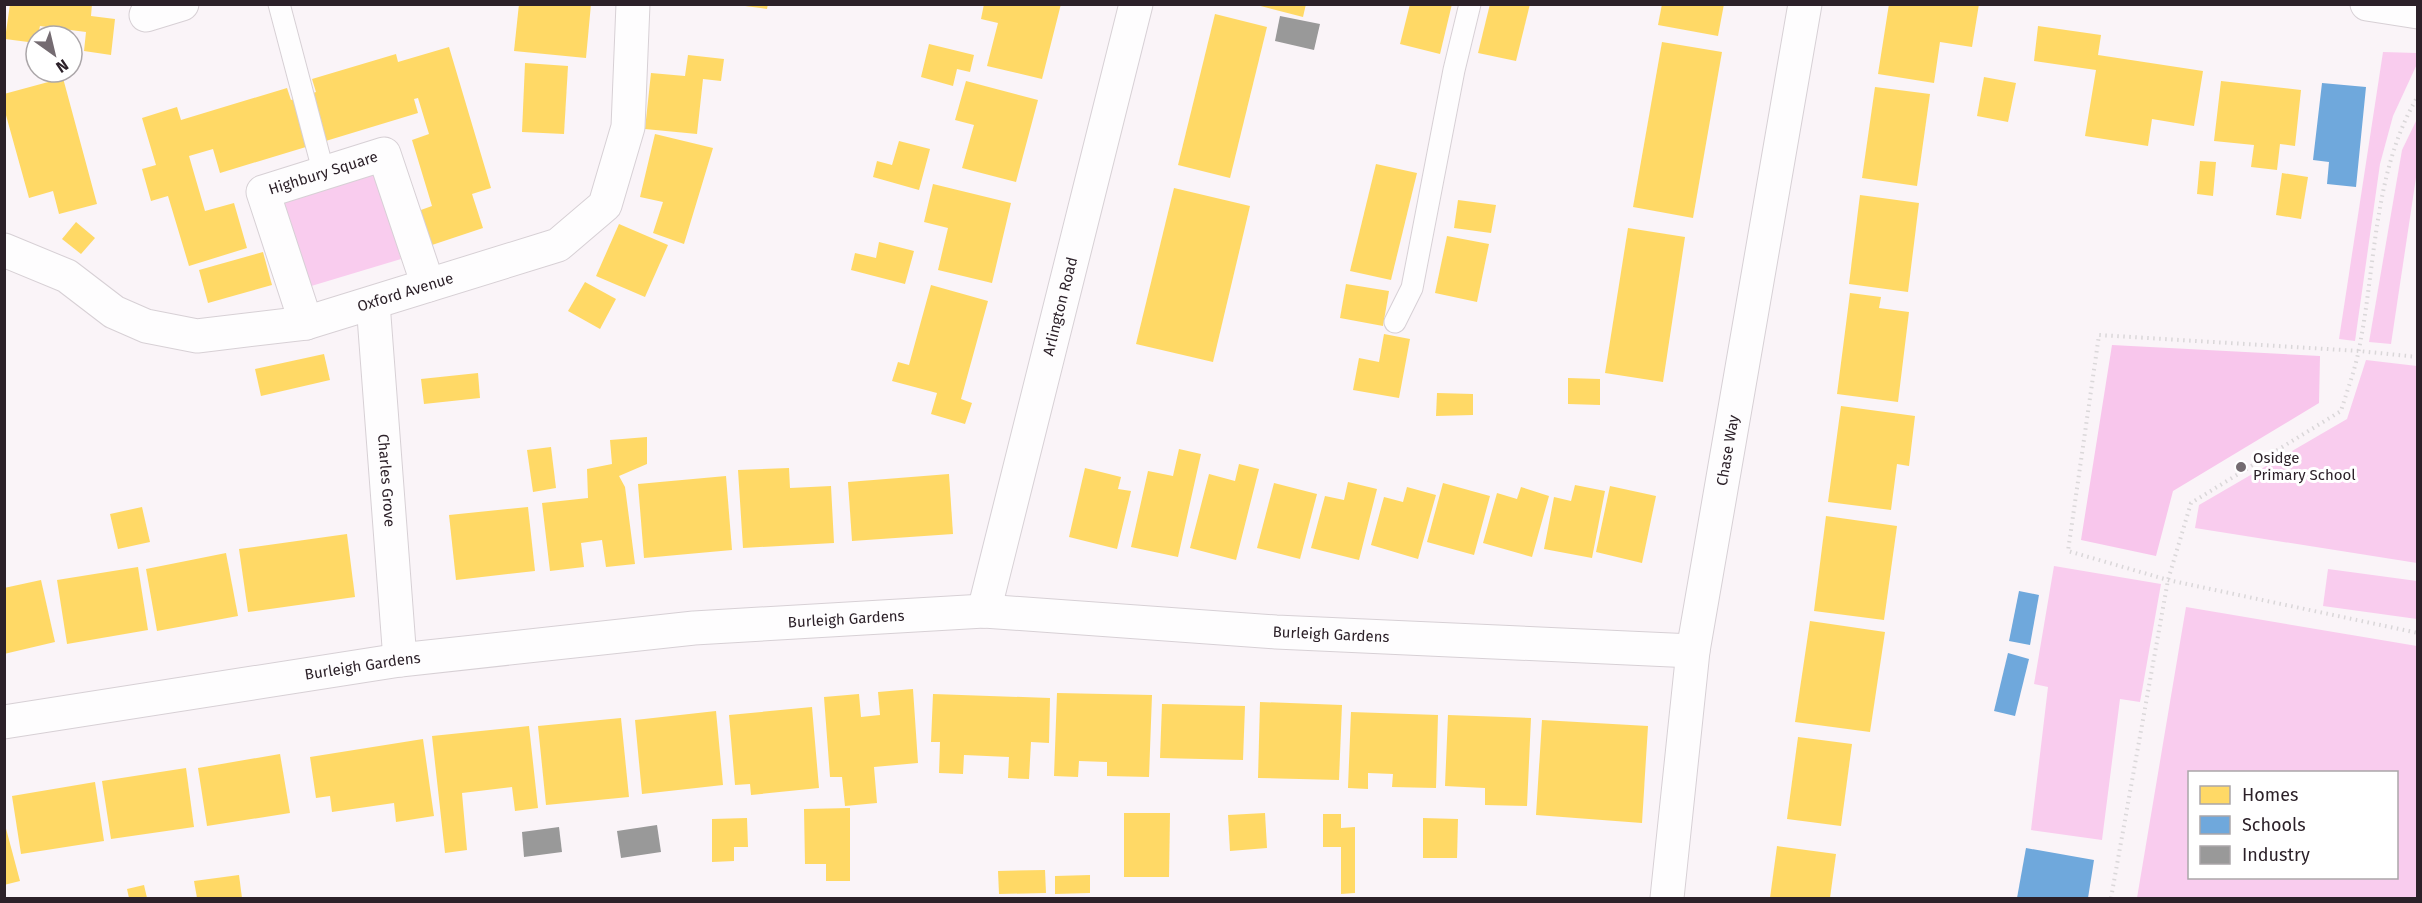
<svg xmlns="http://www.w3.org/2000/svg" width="2422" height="903" font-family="'Fira Sans',sans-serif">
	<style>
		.green { fill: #f9ccee; fill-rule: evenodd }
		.forest { fill: #f8c6ec }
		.homes { fill: #ffd966 }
		.schools { fill: #6fa8dc }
		.industry { fill: #999 }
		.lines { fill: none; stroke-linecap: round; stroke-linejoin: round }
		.lane-casing { stroke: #d7d0d5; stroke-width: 23 }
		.street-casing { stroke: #d7d0d5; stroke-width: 35 }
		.path { stroke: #dad7d9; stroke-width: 4; stroke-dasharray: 1.5 4.5; stroke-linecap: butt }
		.lane { stroke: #fefdfe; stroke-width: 21 }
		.street { stroke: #fefdfe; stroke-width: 33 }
		.poi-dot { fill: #746b71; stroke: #fff; stroke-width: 2 }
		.labels { text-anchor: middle; stroke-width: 6; stroke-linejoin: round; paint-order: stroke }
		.street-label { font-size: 15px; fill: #2c2129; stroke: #fff }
		.poi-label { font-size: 15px; fill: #2c2129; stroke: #fff; text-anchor: start }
	</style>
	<rect width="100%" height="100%" fill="#faf4f8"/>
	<g class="green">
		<path d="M2383 52 2417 53V64L2393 116 2380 164 2355 341 2339 339Z"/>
		<path d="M2417 119V171L2391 344 2369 342 2402 150Z"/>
		<path d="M376 173 401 259 308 287 282 200Z"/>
		<path d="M2366 360 2417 366V563L2195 528 2199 505 2347 419Z"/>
		<path d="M2054 566 2161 584 2140 702 2120 699 2102 840 2031 830 2048 687 2034 684Z"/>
		<path d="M2328 569 2417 581V619L2323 606Z"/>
		<path d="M2186 607 2417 646V898H2137ZM2396 772V878H2190V772Z"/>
	</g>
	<path class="forest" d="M2112 345 2320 356 2319 403 2173 491 2156 556 2081 540Z"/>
	<g class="homes">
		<path d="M10 4H92L91 16 115 19 111 55 84 51 86 32 40 26 36 43 5 39Z"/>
		<path d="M519 4H591L586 58 514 51Z"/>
		<path d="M730 4H768L767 9Z"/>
		<path d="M984 4H1061L1042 79 987 66 998 23 981 19Z"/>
		<path d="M1253 4H1306L1303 17Z"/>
		<path d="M1410 4H1452L1440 54 1400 44Z"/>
		<path d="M1490 4H1530L1516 61 1478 53Z"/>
		<path d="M1662 4H1724L1718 36 1658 25Z"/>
		<path d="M1889 4H1979L1972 47 1940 42 1934 83 1878 74Z"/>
		<path d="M1215 14 1267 27 1230 178 1178 165Z"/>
		<path d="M2038 26 2101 35 2098 55 2203 71 2194 126 2152 119 2148 146 2085 136 2096 70 2034 61Z"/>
		<path d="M1662 42 1722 52 1693 218 1633 207Z"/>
		<path d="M929 44 974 55 970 72 957 69 953 86 921 77Z"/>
		<path d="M449 47 491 188 472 194 483 228 429 246 418 211 432 206 412 140 429 134 418 98 414 99 418 113 220 173 213 149 189 156 205 211 234 203 247 248 189 266 168 196 151 201 142 169 156 165 142 118 177 107 181 120 287 88 291 100 316 92 312 79 396 54 398 62Z"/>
		<path d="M688 55 724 59 721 81 703 79 697 134 645 129 651 73 685 76Z"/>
		<path d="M525 63 568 66 564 134 522 132Z"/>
		<path d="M1984 77 2016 83 2008 122 1977 116Z"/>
		<path d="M63 78 97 204 59 214 53 191 29 198 4 108V94Z"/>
		<path d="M966 81 1038 100 1016 182 962 168 974 125 955 120Z"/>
		<path d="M2221 81 2301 90 2295 146 2280 144 2277 170 2251 167 2254 145 2214 141Z"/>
		<path d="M1875 87 1930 94 1917 186 1862 178Z"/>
		<path d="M655 134 713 148 684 244 653 233 663 202 640 197Z"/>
		<path d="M899 141 930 149 919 190 873 177 877 161 892 165Z"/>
		<path d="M2200 161 2216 162 2213 196 2197 194Z"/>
		<path d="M1376 164 1417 173 1391 280 1350 271Z"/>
		<path d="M2282 173 2308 177 2301 219 2276 215Z"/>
		<path d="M933 184 1011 203 992 283 938 270 948 228 924 222Z"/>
		<path d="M1174 188 1250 206 1213 362 1136 344Z"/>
		<path d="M1860 195 1919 203 1908 292 1849 284Z"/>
		<path d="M1458 200 1496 205 1491 233 1454 228Z"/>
		<path d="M76 222 95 238 81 254 62 239Z"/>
		<path d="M619 224 668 245 645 297 596 276Z"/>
		<path d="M1628 228 1685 237 1663 382 1605 373Z"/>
		<path d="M1447 236 1489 244 1477 302 1435 293Z"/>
		<path d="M879 242 914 251 905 284 851 270 855 253 876 258Z"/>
		<path d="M263 252 272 285 208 303 199 270Z"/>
		<path d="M585 282 616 299 600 329 568 311Z"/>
		<path d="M1346 284 1389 291 1383 326 1340 318Z"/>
		<path d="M931 285 988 301 961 399 972 403 965 424 931 414 937 393 892 381 898 362 909 365Z"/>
		<path d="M1850 293 1881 297 1879 308 1909 312 1898 402 1837 394Z"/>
		<path d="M1384 334 1410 339 1399 398 1353 390 1359 358 1379 362Z"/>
		<path d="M324 354 330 380 261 396 255 369Z"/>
		<path d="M478 373 480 398 424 404 421 379Z"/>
		<path d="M1568 378 1600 379V405L1568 404Z"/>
		<path d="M1437 393 1473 394V415L1436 416Z"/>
		<path d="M1841 406 1915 416 1909 466 1897 464 1891 510 1828 502Z"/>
		<path d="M647 437V464L619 476 625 487 635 564 606 567 602 540 581 543 584 567 550 571 542 503 588 498 587 469 612 464 610 440Z"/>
		<path d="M551 447 556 488 533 492 527 450Z"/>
		<path d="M1179 449 1201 454 1178 557 1131 547 1148 471 1173 476Z"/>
		<path d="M1239 464 1259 469 1236 560 1190 548 1209 474 1235 481Z"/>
		<path d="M789 468 790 488 831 486 834 543 743 548 738 470Z"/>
		<path d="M1085 468 1121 477 1118 489 1131 491 1117 549 1069 537Z"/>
		<path d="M949 474 953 534 852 541 848 482Z"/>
		<path d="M726 476 732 550 644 558 638 484Z"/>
		<path d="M1348 482 1377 489 1359 560 1311 548 1325 496 1344 500Z"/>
		<path d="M1274 483 1317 494 1300 559 1257 548Z"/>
		<path d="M1443 483 1490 496 1474 555 1427 542Z"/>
		<path d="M1575 485 1605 491 1592 558 1544 549 1554 497 1571 501Z"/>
		<path d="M1610 486 1656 496 1642 563 1596 552Z"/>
		<path d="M1407 487 1436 495 1418 559 1371 545 1384 497 1403 502Z"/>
		<path d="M1521 487 1549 496 1532 557 1483 543 1497 493 1517 499Z"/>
		<path d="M142 507 150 542 118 549 110 514Z"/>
		<path d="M528 507 535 571 456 580 449 515Z"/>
		<path d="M1826 516 1897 526 1884 620 1814 611Z"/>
		<path d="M347 534 355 597 248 612 239 549Z"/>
		<path d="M226 553 238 616 157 631 146 569Z"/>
		<path d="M138 567 148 630 67 644 57 580Z"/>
		<path d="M41 580 55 642 4 654V588Z"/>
		<path d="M1810 621 1885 632 1870 732 1795 722Z"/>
		<path d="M913 689 918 763 874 767 877 803 845 806 842 777H830L824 697 859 694 861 717 880 715 878 692Z"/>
		<path d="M1057 693 1152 695 1149 777 1107 776V762L1079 761 1078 777 1054 776Z"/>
		<path d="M933 694 1050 698 1049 743 1031 742 1029 779 1008 778 1009 757 964 755 963 774 939 773 940 742H931Z"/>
		<path d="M1260 702 1342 705 1339 780 1258 778Z"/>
		<path d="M1162 704 1245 706 1243 760 1160 758Z"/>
		<path d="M812 707 819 788 751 795 750 784 735 785 729 715Z"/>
		<path d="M716 711 723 785 642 794 635 720Z"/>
		<path d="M1351 712 1438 715 1436 788 1392 787 1393 774 1368 773V789L1348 788Z"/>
		<path d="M1448 715 1531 718 1527 806 1485 805V788L1445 786Z"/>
		<path d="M621 718 629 797 546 805 538 726Z"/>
		<path d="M1542 720 1648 726 1642 823 1536 815Z"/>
		<path d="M529 726 538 808 515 811 512 787 462 793 467 850 445 853 432 736Z"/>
		<path d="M1798 737 1852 744 1841 826 1787 819Z"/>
		<path d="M423 739 434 816 396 822 394 803 332 812 330 796 316 798 310 757Z"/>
		<path d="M280 754 290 813 207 826 198 768Z"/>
		<path d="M186 768 194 827 111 839 102 781Z"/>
		<path d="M95 782 104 841 21 854 12 796Z"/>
		<path d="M850 808V881H826V864H805L804 809Z"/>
		<path d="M1124 813H1170L1169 877H1124Z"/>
		<path d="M1265 813 1267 848 1230 851 1228 815Z"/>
		<path d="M1323 814H1341V828L1355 827V893L1341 894V847H1323Z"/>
		<path d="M747 818 748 847H734V861L712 862V819Z"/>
		<path d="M1423 818 1458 819 1457 858H1423Z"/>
		<path d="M4 821 20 881 4 885Z"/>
		<path d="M1777 846 1836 854 1830 898H1770Z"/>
		<path d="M1045 870 1046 893 999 894 998 871Z"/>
		<path d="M239 875 242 898H197L194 881Z"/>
		<path d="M1090 875V893L1055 894V876Z"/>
		<path d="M144 885 147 898H129L127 889Z"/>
	</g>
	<g class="schools">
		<path d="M2322 83 2366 87 2356 187 2327 184 2329 162 2313 160Z"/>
		<path d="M2019 591 2039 595 2030 645 2009 641Z"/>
		<path d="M2008 653 2029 659 2015 716 1994 711Z"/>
		<path d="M2026 848 2094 860 2088 898H2017Z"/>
	</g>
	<g class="industry">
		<path d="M1280 16 1320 24 1314 50 1275 41Z"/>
		<path d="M657 825 661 852 621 858 617 831Z"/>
		<path d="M559 827 562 852 524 857 522 832Z"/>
	</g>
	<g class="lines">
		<g class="lane-casing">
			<g id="lane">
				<path d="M279 4 324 174"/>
				<path d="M1395 322 1412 288 1454 70 1470 4"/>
			</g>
		</g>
		<g class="street-casing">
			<g id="street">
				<path d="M2367 4 2418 12"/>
				<path d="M146 15 182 4"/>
				<path id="s1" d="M4 250 67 276 114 312 146 326 197 336 306 323 558 245 605 205 628 127 633 4"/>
				<path id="s2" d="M373 303 400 660"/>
				<path id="s3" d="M306 323 263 192 384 154 428 285"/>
				<path id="s4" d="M984 611 1136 4"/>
				<path id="s5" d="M4 722 400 660 694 628 984 611 1276 632 1693 651"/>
				<path id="s6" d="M1667 898 1693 651 1805 4"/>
			</g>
		</g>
		<g class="path">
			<path d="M2418 357 2359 351 2099 335 2068 551 2168 580 2418 633"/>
			<path d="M2111 898 2168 580 2191 503 2341 411C2347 391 2355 370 2359 349 2376 266 2373 171 2418 96"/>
		</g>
		<use href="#lane" class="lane"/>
		<use href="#street" class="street"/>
	</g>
	<circle class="poi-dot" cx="2241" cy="467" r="6"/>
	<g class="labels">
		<g class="street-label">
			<text dy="5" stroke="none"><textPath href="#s3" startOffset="201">Highbury Square</textPath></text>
			<text dy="5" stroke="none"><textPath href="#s1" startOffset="428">Oxford Avenue</textPath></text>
			<text dy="5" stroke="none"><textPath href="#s4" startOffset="314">Arlington Road</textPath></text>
			<text dy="5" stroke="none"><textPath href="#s6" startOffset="452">Chase Way</textPath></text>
			<text dy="5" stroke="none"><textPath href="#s2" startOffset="178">Charles Grove</textPath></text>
			<text dy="5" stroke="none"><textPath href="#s5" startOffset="849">Burleigh Gardens</textPath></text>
			<text dy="5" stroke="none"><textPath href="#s5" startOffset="1335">Burleigh Gardens</textPath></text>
			<text dy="5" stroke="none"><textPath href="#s5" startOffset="363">Burleigh Gardens</textPath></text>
		</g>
		<g class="poi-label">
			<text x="2253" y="463">Osidge<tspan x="2253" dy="17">Primary School</tspan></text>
		</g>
	</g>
	<rect width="2422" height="903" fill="none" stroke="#2c2129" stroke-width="12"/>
	<rect x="2188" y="771" width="210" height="108" fill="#ffffff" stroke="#aba6a9" stroke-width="1.5"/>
	<rect x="2200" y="786" width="30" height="18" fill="#ffd966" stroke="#aba6a9" stroke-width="1.5"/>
	<text x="2242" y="801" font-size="18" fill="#2c2129">Homes</text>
	<rect x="2200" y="816" width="30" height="18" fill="#6fa8dc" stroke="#aba6a9" stroke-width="1.5"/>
	<text x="2242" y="831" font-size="18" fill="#2c2129">Schools</text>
	<rect x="2200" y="846" width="30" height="18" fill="#999999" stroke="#aba6a9" stroke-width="1.5"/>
	<text x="2242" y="861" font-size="18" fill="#2c2129">Industry</text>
	<g transform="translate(54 54) rotate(146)"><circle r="28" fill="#ffffff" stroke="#aba6a9" stroke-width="1.5"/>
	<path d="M0-4.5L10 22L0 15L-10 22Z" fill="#746b71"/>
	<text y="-9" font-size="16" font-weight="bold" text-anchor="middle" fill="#2c2129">N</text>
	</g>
</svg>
